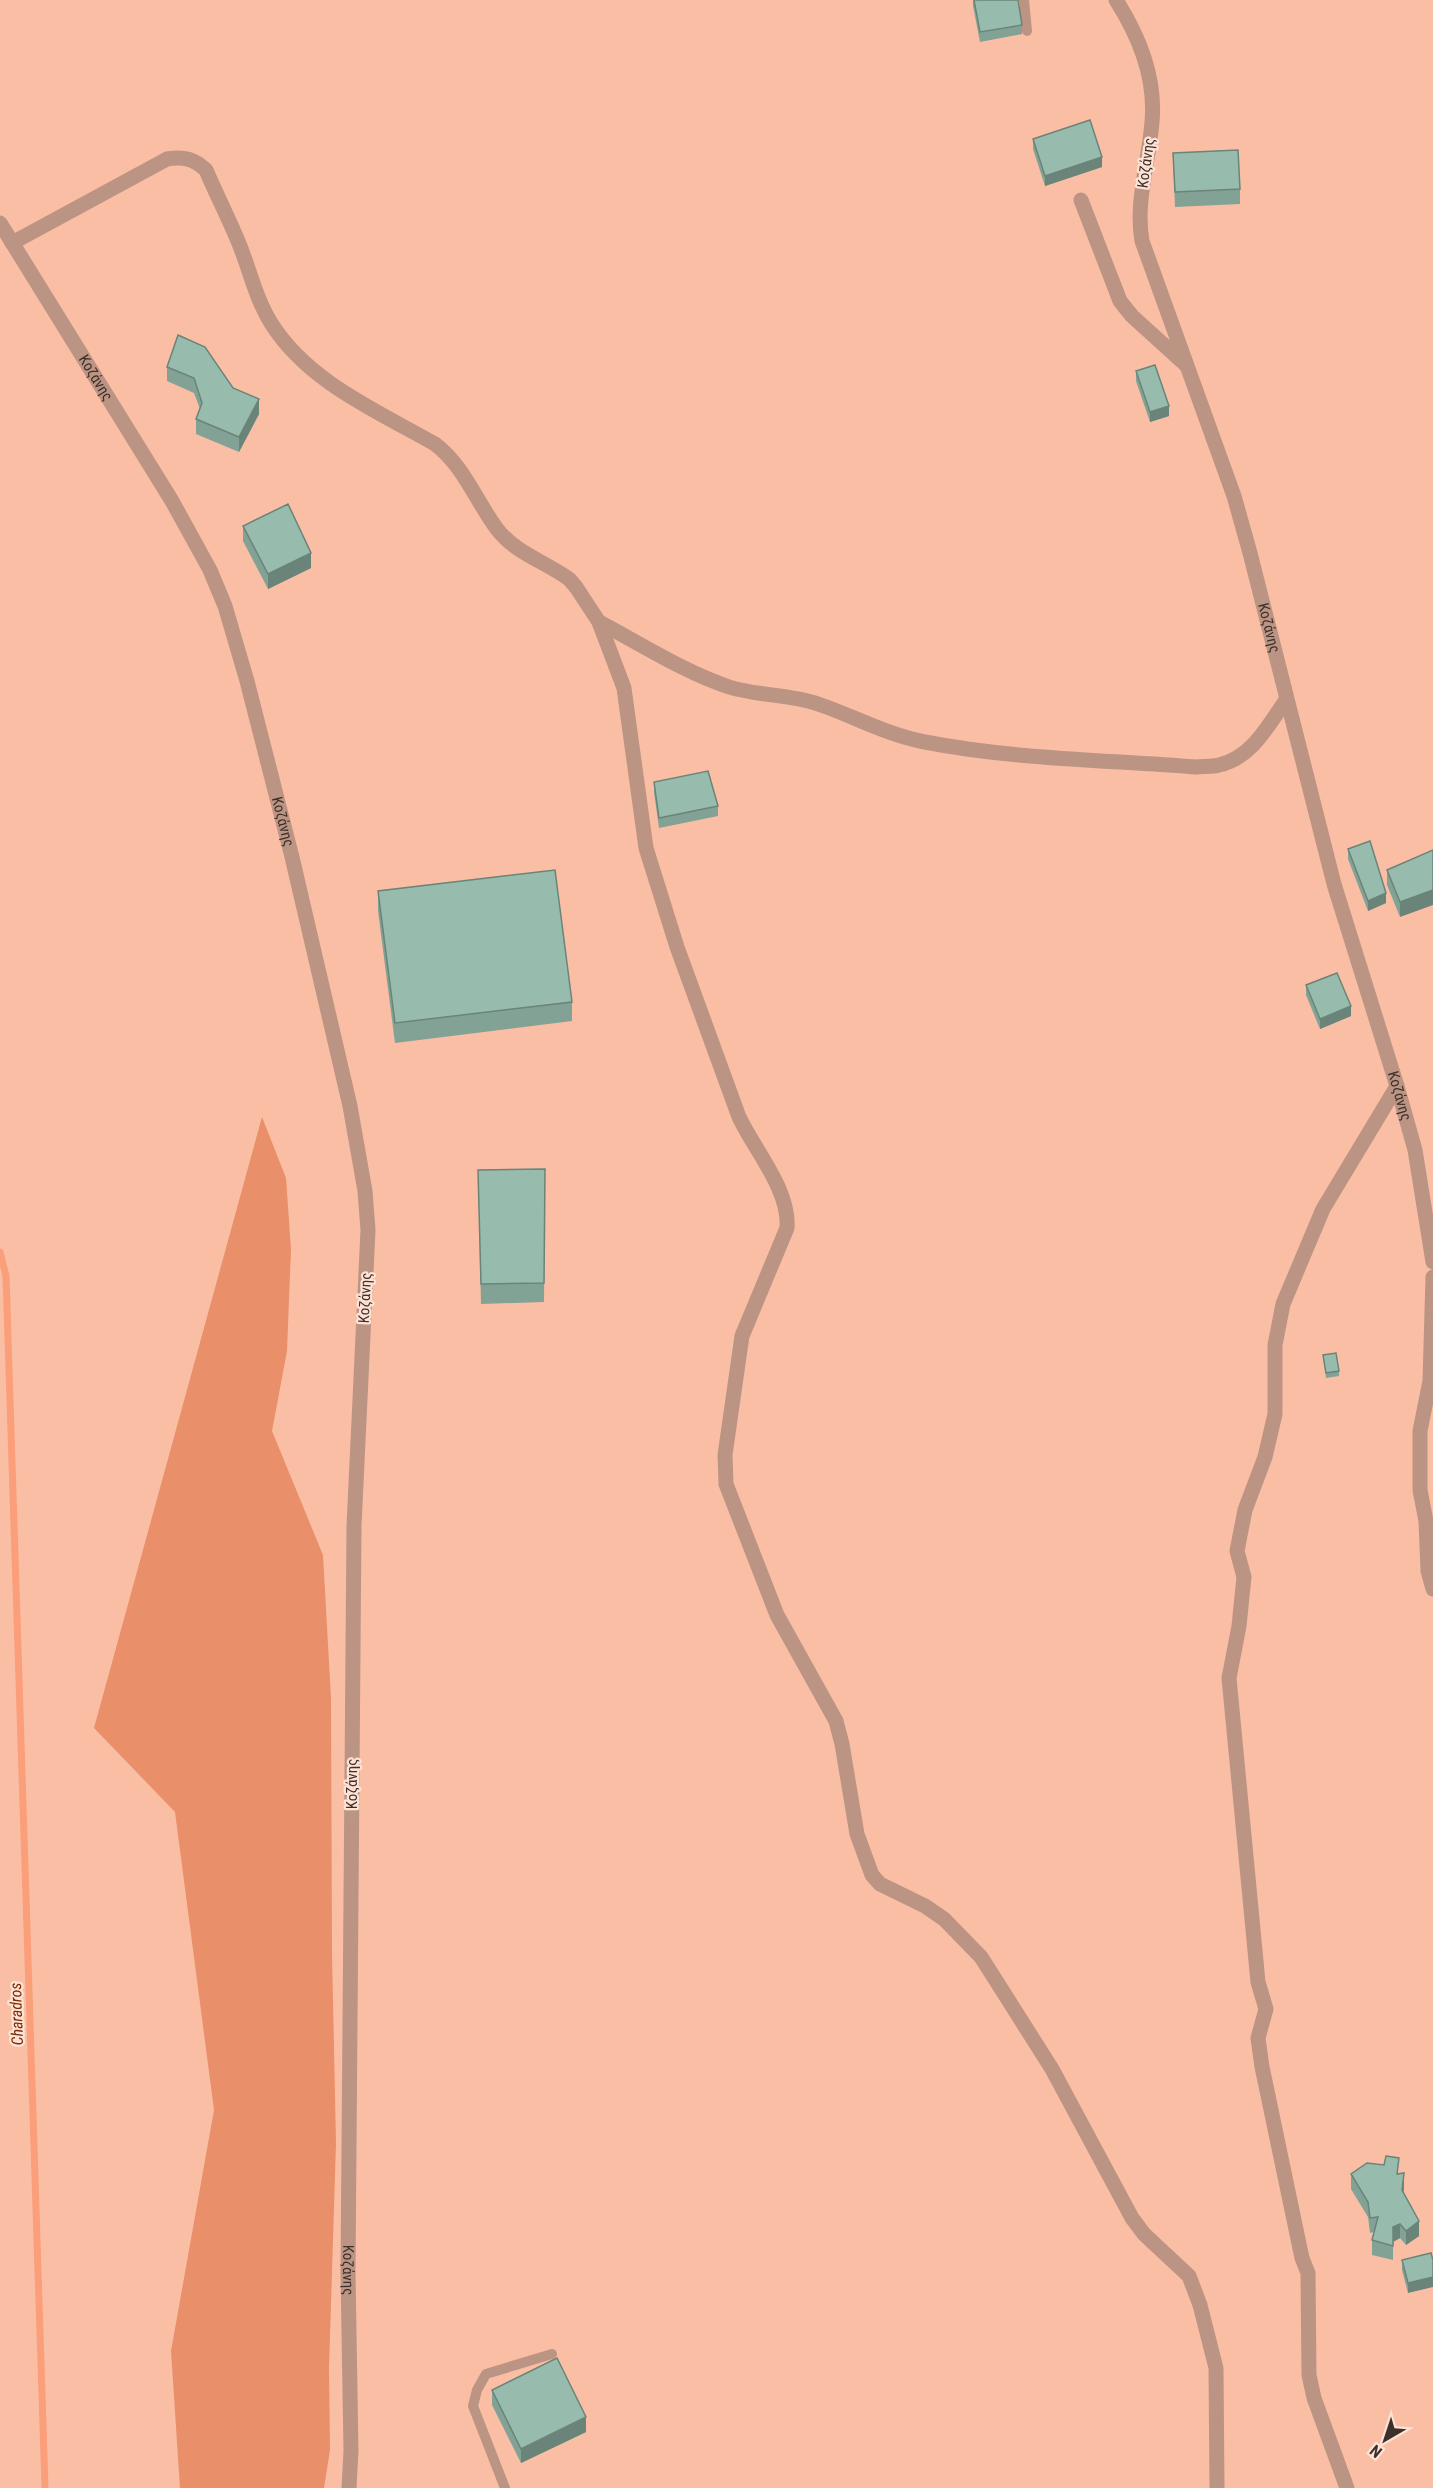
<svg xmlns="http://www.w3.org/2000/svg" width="1433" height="2488" font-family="'Roboto Condensed',sans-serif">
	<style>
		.green { fill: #fabea5 }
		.forest { fill: #e98f69 }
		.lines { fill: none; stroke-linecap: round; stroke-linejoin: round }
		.stream { stroke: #fa9f79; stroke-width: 7 }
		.service { stroke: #bc9483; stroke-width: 10 }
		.minor { stroke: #bc9483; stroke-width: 15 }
		.tertiary { stroke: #bc9483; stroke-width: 15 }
		.wall { fill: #82a295 }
		.shaded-wall { fill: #6a8479 }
		.building { fill: #97bcad; stroke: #6a8479; stroke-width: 1.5 }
		.labels { text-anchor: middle; stroke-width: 4.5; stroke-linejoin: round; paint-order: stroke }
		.street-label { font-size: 15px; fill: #3d2f2a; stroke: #fee2d6 }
		.water-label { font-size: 16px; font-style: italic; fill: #7b2c00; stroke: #fee2d6 }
	</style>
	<rect width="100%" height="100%" fill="#fee2d6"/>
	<rect class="green" x="0" y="0" width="1433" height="2488"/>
	<path class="forest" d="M262 1117 286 1178 291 1249 287 1351 272 1431 323 1555 331 1698 332 1954 336 2143 329 2368 330 2450 324 2488H180L171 2351 214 2110 175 1812 94 1728Z"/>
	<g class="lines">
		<path class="stream" d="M0 1252 6 1276 45 2488"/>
		<g class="service">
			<path d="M1024 0 1027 31"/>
			<path d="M505 2488 473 2406 477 2390 486 2374 552 2354"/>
		</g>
		<g class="minor">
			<path d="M1081 200 1120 301 1132 316 1186 365"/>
			<path d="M12 243 167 159C184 156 194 159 206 170 217 196 230 221 240 246 250 271 256 299 271 323 308 382 377 411 435 444 464 466 476 501 497 529 515 553 546 562 569 579L576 587 599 622 624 688 646 848 677 947 739 1117C755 1151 790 1190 787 1228L742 1336 725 1455 726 1484 777 1615 836 1721 842 1744 857 1834 872 1875 880 1884 925 1906 944 1919 981 1957 1052 2069 1132 2218 1144 2234 1189 2276 1200 2305 1216 2368 1217 2488"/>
			<path d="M599 622C641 644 684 672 729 687 758 696 789 694 818 704 854 716 887 735 925 742 1012 759 1106 760 1195 767 1203 766 1212 767 1219 765 1252 758 1269 724 1286 700"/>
			<path d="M1347 2488 1314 2398 1309 2375 1308 2273 1302 2258 1262 2067 1258 2038 1266 2009 1258 1982 1229 1678 1239 1626 1244 1577 1237 1551 1245 1510 1265 1457 1275 1414V1345L1283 1304 1323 1209 1397 1086"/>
		</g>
		<g class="tertiary">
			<path id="s1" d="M1116 0C1139 36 1156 79 1152 122 1149 162 1135 202 1142 241L1234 496 1250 553 1334 884 1397 1086 1415 1150 1433 1262"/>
			<path id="s2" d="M0 223 172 501 210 570 225 606 247 681 292 857 350 1106 365 1191 368 1230 354 1526 348 2272 351 2451 349 2488"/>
			<path d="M1433 1277 1430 1381 1420 1431V1490L1426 1521 1428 1571 1433 1589"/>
		</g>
	</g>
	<g class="wall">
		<path d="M973 0H1018L1022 25V34L980 42 973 6Z"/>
		<path d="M1033 139 1102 167 1045 186 1033 149Z"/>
		<path d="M1173 153 1240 189V204L1175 207Z"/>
		<path d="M167 367 233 388 259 414 239 452 196 434V419L200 409 194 393 167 381Z"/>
		<path d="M1136 371 1169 416 1150 422 1136 381Z"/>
		<path d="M243 526 311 568 268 589 243 541Z"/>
		<path d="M654 782 718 806V816L659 828 654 792Z"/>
		<path d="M1348 849 1386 903 1368 911 1348 859Z"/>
		<path d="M1433 850 1400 917 1387 885V870Z"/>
		<path d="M378 891 572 1002V1021L395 1043 378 911Z"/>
		<path d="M1306 985 1351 1016 1320 1029 1306 995Z"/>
		<path d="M545 1169 544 1302 481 1304 478 1170Z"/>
		<path d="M1323 1355 1339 1371V1376L1326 1378Z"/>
		<path d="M1351 2174H1399L1404 2188 1403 2193 1419 2236 1406 2245 1400 2238 1393 2242V2260L1372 2255V2240L1374 2232 1370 2233 1368 2217 1351 2189Z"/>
		<path d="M1431 2253 1408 2293 1402 2270V2260Z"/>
		<path d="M492 2390 586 2432 521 2463 492 2405Z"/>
	</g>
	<g class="shaded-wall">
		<path d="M1102 157V167L1045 186V176Z"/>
		<path d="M259 399V414L239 452V437Z"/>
		<path d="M1169 406V416L1150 422V412Z"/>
		<path d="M311 553V568L268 589V574Z"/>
		<path d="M1433 890V905L1400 917V902Z"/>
		<path d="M1386 893V903L1368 911V901Z"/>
		<path d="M1351 1006V1016L1320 1029V1019Z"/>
		<path d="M1404 2173V2188L1402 2205V2190Z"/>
		<path d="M1419 2221V2236L1406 2245V2231Z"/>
		<path d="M1400 2224V2238L1393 2242V2227Z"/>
		<path d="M1433 2277V2287L1408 2293V2283Z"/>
		<path d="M586 2417V2432L521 2463V2449Z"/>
	</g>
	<g class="building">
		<path d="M974 0H1018L1022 25 980 32Z"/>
		<path d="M1090 120 1102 157 1045 176 1033 139Z"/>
		<path d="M1238 150 1240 189 1175 192 1173 153Z"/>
		<path d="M178 335 205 347 233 388 259 399 239 437 196 419 202 403 194 378 167 367Z"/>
		<path d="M1155 365 1169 406 1150 412 1136 371Z"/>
		<path d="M288 504 311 553 268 574 243 526Z"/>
		<path d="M708 771 718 806 659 818 654 782Z"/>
		<path d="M1370 841 1386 893 1368 901 1348 849Z"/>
		<path d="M1433 850V890L1400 902 1387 870Z"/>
		<path d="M555 870 572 1002 395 1023 378 891Z"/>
		<path d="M1337 973 1351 1006 1320 1019 1306 985Z"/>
		<path d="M545 1169 544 1283 481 1284 478 1170Z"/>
		<path d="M1336 1353 1339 1371 1326 1373 1323 1355Z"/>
		<path d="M1386 2156 1399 2158 1397 2174 1404 2173 1402 2190 1419 2221 1406 2231 1400 2224 1393 2227V2246L1372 2240 1378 2217 1370 2218 1368 2202 1351 2174 1367 2163 1384 2165Z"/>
		<path d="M1431 2253 1433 2260V2277L1408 2283 1402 2260Z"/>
		<path d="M557 2358 586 2417 521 2449 492 2390Z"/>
	</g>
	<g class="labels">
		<g class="street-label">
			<text transform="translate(1146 163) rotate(-82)" y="5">Κοζάνης</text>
			<text dy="5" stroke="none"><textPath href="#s2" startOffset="182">Κοζάνης</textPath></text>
			<text dy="5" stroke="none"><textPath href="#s1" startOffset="657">Κοζάνης</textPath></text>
			<text dy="5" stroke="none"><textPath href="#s2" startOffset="668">Κοζάνης</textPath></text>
			<text dy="5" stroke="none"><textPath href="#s1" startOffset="1143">Κοζάνης</textPath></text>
			<text transform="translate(365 1298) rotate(-87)" y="5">Κοζάνης</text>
			<text transform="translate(352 1784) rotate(-90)" y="5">Κοζάνης</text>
			<text dy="5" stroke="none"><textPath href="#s2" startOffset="2126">Κοζάνης</textPath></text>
		</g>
		<g class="water-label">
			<text transform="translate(16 2014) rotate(-92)" y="6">Charadros</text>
		</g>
	</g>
	<g transform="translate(1385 2440) rotate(219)" stroke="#fee2d6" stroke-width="4.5" paint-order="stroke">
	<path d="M0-4.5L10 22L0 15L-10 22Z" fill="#3d2f2a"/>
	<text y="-9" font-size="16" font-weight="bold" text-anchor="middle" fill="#3d2f2a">N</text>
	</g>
</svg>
